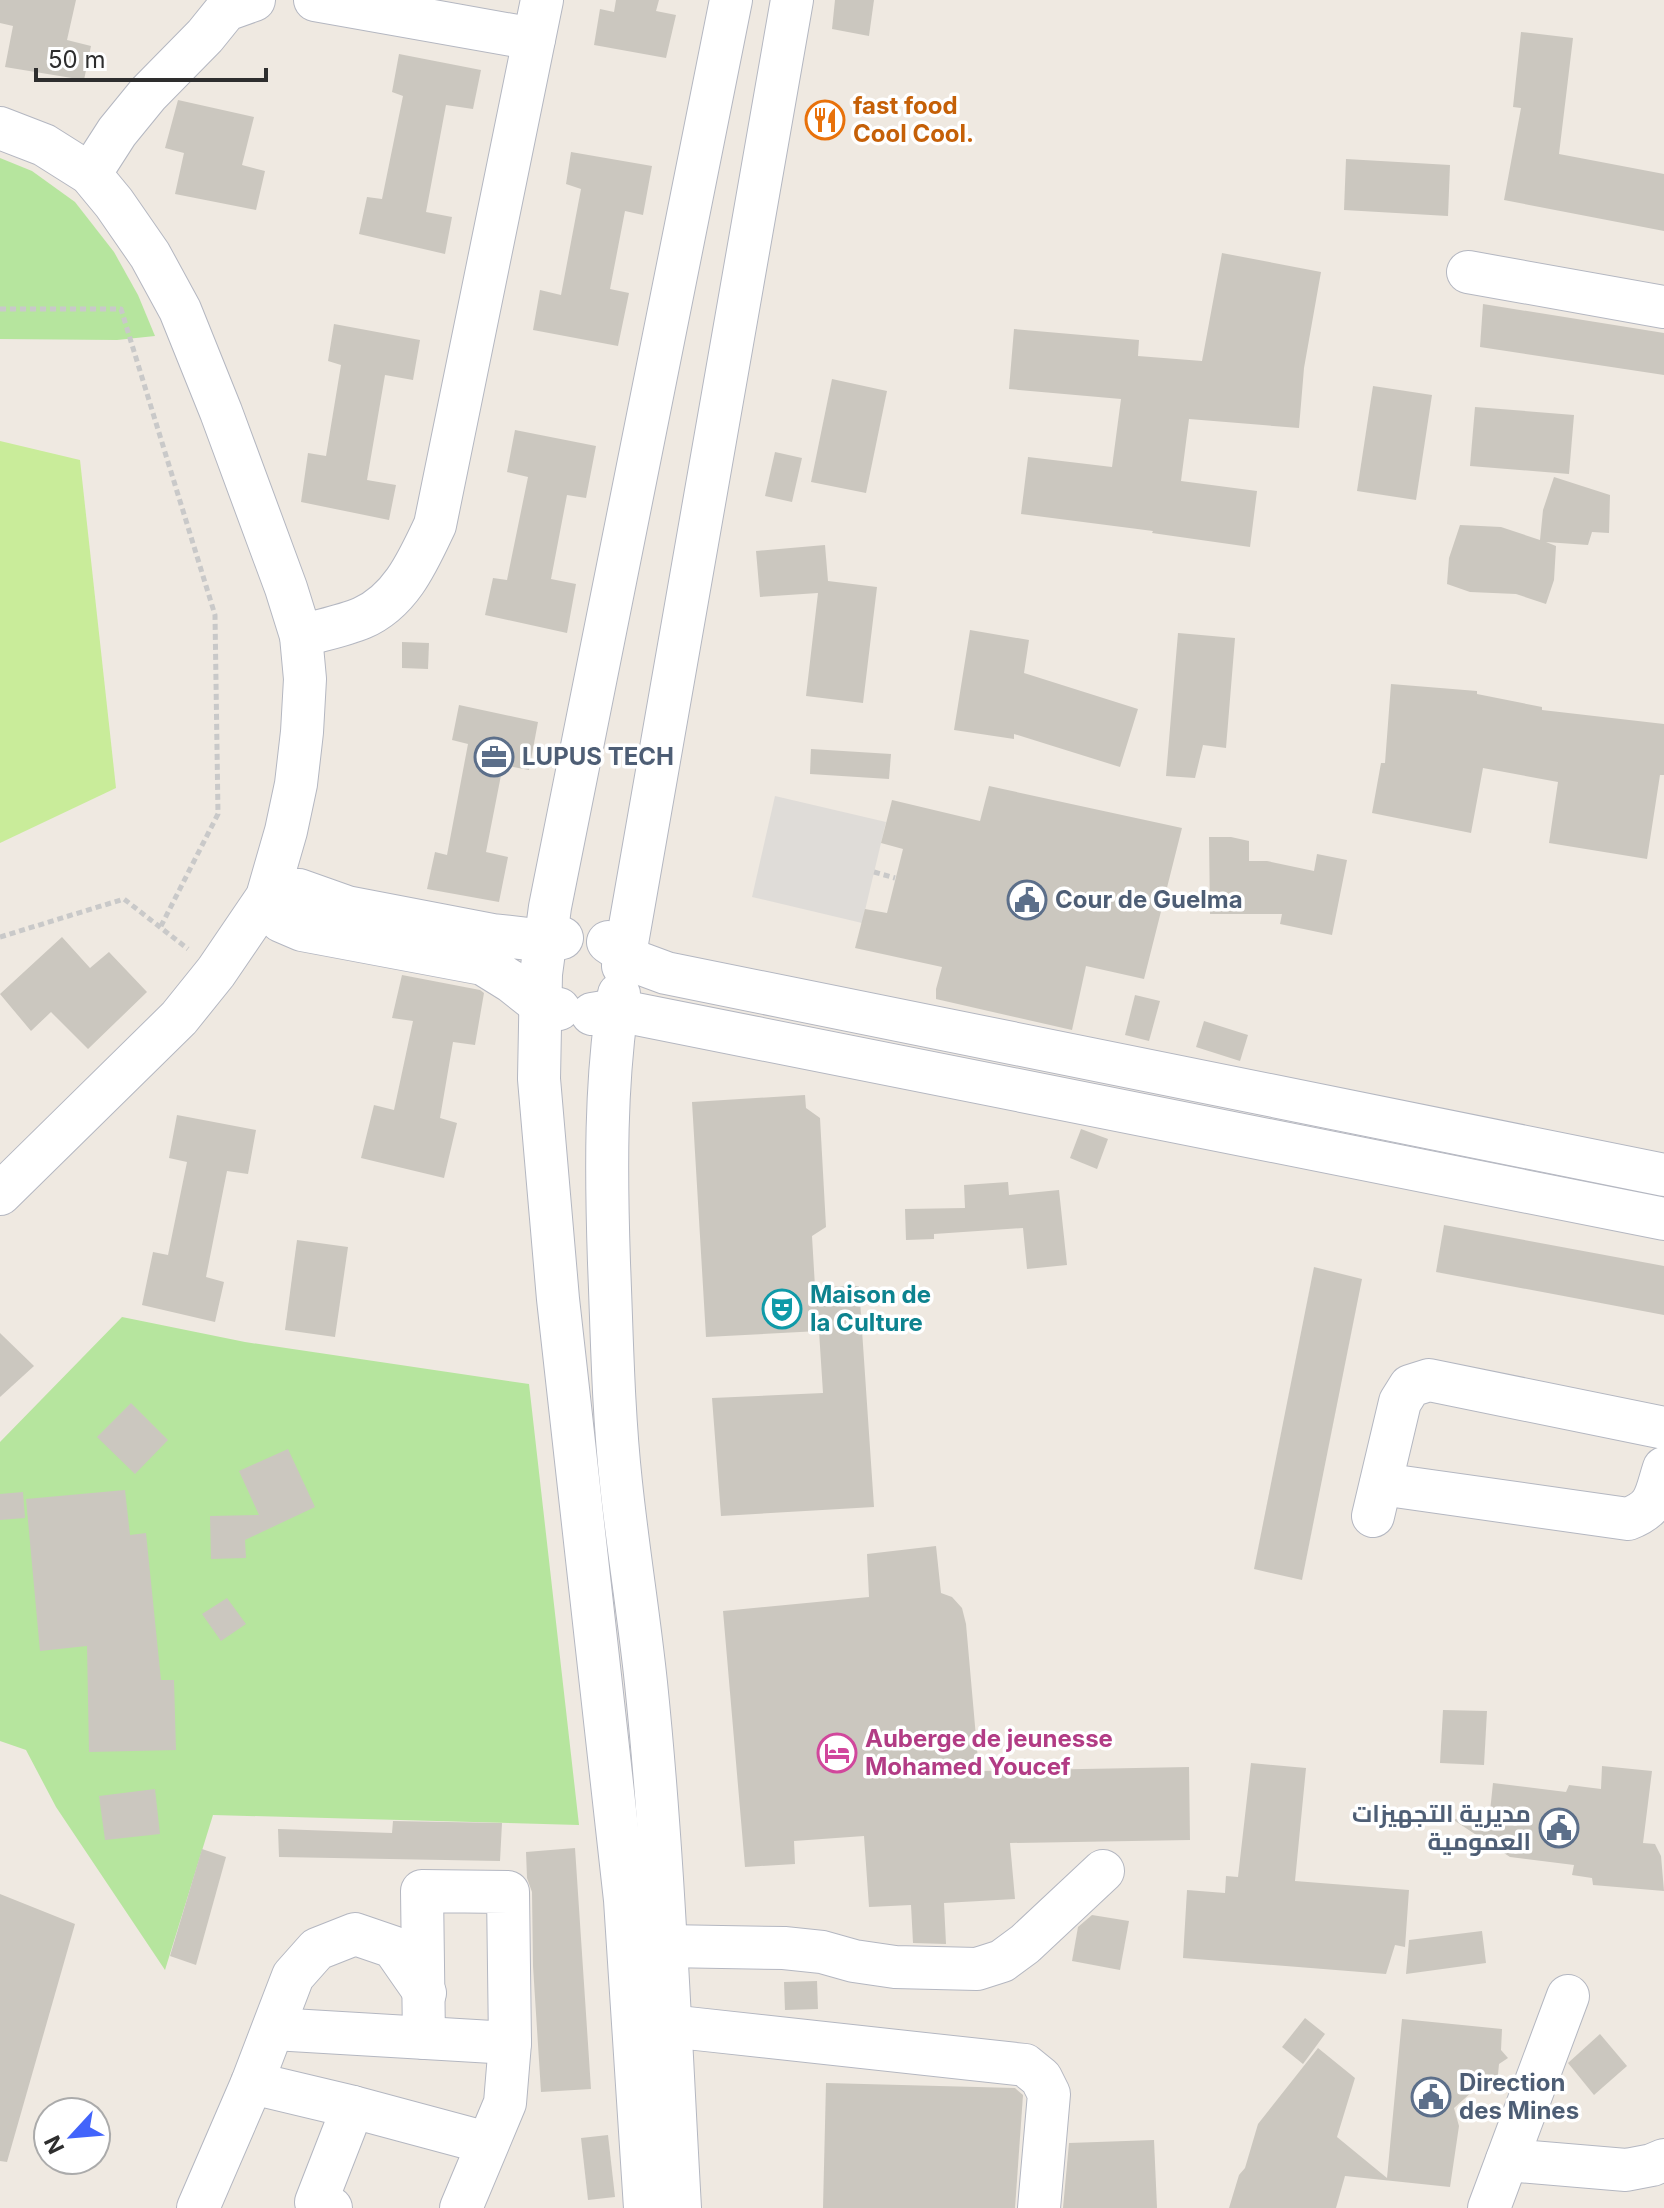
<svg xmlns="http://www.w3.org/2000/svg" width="1664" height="2208" font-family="Inter,Cairo,sans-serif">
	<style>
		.green { fill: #b6e59e }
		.pitch { fill: #c9ec9a }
		.plaza { fill: #dfdcd8 }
		.building { fill: #cbc7bf }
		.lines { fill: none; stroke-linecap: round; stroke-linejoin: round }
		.minor-casing { stroke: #b4b7c1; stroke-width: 44 }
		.path { stroke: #c9c9c9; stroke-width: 5; stroke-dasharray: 6 4; stroke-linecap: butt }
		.minor { stroke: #fff; stroke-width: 42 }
		.labels { text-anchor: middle; stroke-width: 7; stroke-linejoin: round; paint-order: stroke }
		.food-label { font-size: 24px; font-weight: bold; fill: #c56008; stroke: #fff; text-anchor: start }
		.service-label { font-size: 24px; font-weight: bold; fill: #4e5e75; stroke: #fff; text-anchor: start }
		.culture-label { font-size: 24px; font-weight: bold; fill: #0d838f; stroke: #fff; text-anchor: start }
		.hotel-label { font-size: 24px; font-weight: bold; fill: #b23c85; stroke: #fff; text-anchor: start }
	</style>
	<rect width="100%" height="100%" fill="#efe9e1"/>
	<g class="green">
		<path d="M0 158 32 171 75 202 114 252 138 295 155 336 117 340 0 339Z"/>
		<path d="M122 1317 245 1342 529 1384 579 1825 213 1815 165 1970 56 1807 26 1750 0 1741V1442Z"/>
	</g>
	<path class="pitch" d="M0 441 80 460 116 788 0 843Z"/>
	<path class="plaza" d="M775 796 886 822 862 923 752 897Z"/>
	<g class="building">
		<path d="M0 0H76L67 40 91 46 84 80 5 67 13 26 0 23Z"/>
		<path d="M616 0H659L656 11 676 15 666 58 594 45 600 9 614 12Z"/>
		<path d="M835 0H874L869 36 832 29Z"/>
		<path d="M1521 32 1573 38 1559 154 1664 174V231L1504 200 1521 108 1513 107Z"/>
		<path d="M399 54 481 70 473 109 446 105 426 212 452 217 445 254 359 234 367 197 382 199 403 96 392 92Z"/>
		<path d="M178 100 254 117 242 165 265 171 256 210 175 194 184 153 165 148Z"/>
		<path d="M571 152 652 166 643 215 625 211 610 289 629 293 618 346 533 330 540 290 561 295 581 189 566 184Z"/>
		<path d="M1346 159 1450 165 1448 216 1344 210Z"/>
		<path d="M1222 253 1321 272 1304 368 1299 428 1189 419 1181 481 1257 491 1250 547 1152 533 1153 531 1021 514 1028 457 1112 467 1121 399 1009 389 1014 329 1139 340 1138 356 1202 361Z"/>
		<path d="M1483 304 1664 333V375L1480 347Z"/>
		<path d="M334 324 420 340 413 380 385 375 367 480 396 485 389 520 301 502 308 453 326 456 341 365 328 361Z"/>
		<path d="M832 379 887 391 866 493 811 482Z"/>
		<path d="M1373 386 1432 395 1416 500 1357 491Z"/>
		<path d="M1475 407 1574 415 1569 474 1470 466Z"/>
		<path d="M515 430 596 446 586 498 567 495 551 579 576 584 567 633 485 615 493 578 507 580 528 477 507 472Z"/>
		<path d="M775 452 802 458 792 502 765 496Z"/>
		<path d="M1554 477 1610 495 1609 533 1592 532 1588 545 1546 542 1556 546 1554 580 1546 604 1516 594 1470 592 1447 584 1449 558 1460 525 1501 527 1540 540 1543 510Z"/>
		<path d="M825 545 828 581 877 587 863 703 806 696 818 593 760 597 756 551Z"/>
		<path d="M970 630 1029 640 1024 673 1138 709 1120 767 1014 734V739L954 730Z"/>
		<path d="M1178 633 1235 638 1226 748 1203 745 1195 778 1166 776Z"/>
		<path d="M402 642 429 643 428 669 402 668Z"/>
		<path d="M1391 684 1477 691V694L1542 707V710L1664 724V775H1660L1647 859 1549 843 1558 782 1483 768 1471 833 1372 813 1381 763H1385Z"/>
		<path d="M459 705 538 722 529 770 503 765 486 852 508 857 499 902 427 889 435 852 447 855 468 744 452 740Z"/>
		<path d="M811 749 891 754 889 779 810 774Z"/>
		<path d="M989 786 1182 828 1144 979 1086 966 1072 1030 936 999V989L942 967 855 948 865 909 887 913 903 849 881 843 892 800 980 821Z"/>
		<path d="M1209 837H1231L1249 841V861H1267L1314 871 1317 854 1347 860 1332 935 1280 924 1282 914H1210Z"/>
		<path d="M62 937 90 968 109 952 147 992 88 1049 51 1012 31 1031 0 994Z"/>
		<path d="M402 975 480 990 484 993 475 1045 453 1042 440 1118 457 1123 444 1178 361 1158 374 1105 394 1110 413 1021 392 1018Z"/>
		<path d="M1135 995 1160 1001 1149 1041 1125 1035Z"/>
		<path d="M1204 1021 1248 1035 1240 1061 1196 1047Z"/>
		<path d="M805 1095 806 1108 820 1118 826 1227 812 1236 815 1287 859 1286 874 1507 721 1516 712 1398 823 1393 819 1331 706 1337 692 1102Z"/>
		<path d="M177 1115 256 1130 248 1174 227 1171 206 1277 224 1282 215 1322 142 1305 153 1252 168 1255 187 1162 169 1158Z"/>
		<path d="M1081 1129 1108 1139 1097 1169 1070 1158Z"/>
		<path d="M1008 1182 1009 1195 1059 1190 1067 1265 1027 1269 1023 1228 934 1234V1239L906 1240 905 1209 965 1208 964 1185Z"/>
		<path d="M1444 1225 1664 1266V1315L1436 1272Z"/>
		<path d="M297 1240 348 1247 335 1337 285 1330Z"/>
		<path d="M1314 1267 1362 1279 1302 1580 1254 1569Z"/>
		<path d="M0 1333 34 1366 0 1397Z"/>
		<path d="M131 1403 168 1440 135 1474 97 1437Z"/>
		<path d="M288 1449 315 1507 245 1540 246 1558 211 1559 210 1516 259 1515 239 1471Z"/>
		<path d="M125 1490 130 1535 146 1533 161 1680H174L176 1750 89 1752 87 1646 40 1651 26 1499Z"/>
		<path d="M23 1492 25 1518 0 1520V1494Z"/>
		<path d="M936 1546 941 1593 952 1597 962 1608 966 1624 979 1771 1189 1767 1190 1840 1010 1843 1015 1899 944 1903 946 1944 913 1943 911 1905 869 1907 864 1836 794 1841 795 1864 745 1867 723 1611 869 1597 867 1554Z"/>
		<path d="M227 1598 246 1624 221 1641 202 1614Z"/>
		<path d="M1443 1710 1487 1711 1484 1765 1440 1763Z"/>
		<path d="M1251 1763 1306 1768 1295 1881 1409 1890 1405 1947 1395 1945 1386 1974 1183 1958 1187 1890 1225 1893 1226 1876 1238 1877Z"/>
		<path d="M1602 1766 1652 1771 1643 1843 1655 1844 1661 1856 1664 1891 1593 1885 1592 1878 1572 1875 1574 1865 1510 1857 1452 1819 1489 1821 1493 1783 1566 1792 1569 1785 1601 1789Z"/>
		<path d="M155 1789 160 1834 105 1840 99 1796Z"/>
		<path d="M393 1821 502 1823 500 1861 279 1857 278 1829 392 1833Z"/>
		<path d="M575 1848 591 2089 541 2092 533 1966 532 1892 527 1878 526 1852Z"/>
		<path d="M202 1849 226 1857 196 1965 170 1956Z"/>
		<path d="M0 1894 75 1924 7 2162 0 2161Z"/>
		<path d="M1092 1915 1129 1921 1120 1970 1072 1961 1078 1927Z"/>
		<path d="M1482 1931 1486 1963 1406 1974 1409 1940Z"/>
		<path d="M817 1981 818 2009 785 2010 784 1982Z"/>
		<path d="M1305 2018 1325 2034 1303 2064 1282 2047Z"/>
		<path d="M1402 2019 1502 2029 1501 2050 1508 2058 1499 2064 1497 2085 1482 2083 1454 2108 1459 2126 1450 2187 1345 2176 1336 2208H1229L1239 2175 1245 2168 1258 2124 1318 2048 1355 2078 1337 2137 1387 2178Z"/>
		<path d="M1600 2034 1627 2066 1594 2095 1568 2063Z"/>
		<path d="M826 2083 1015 2088 1023 2095 1015 2208H823Z"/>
		<path d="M608 2135 615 2197 588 2200 581 2138Z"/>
		<path d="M1154 2140 1157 2208H1063L1069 2143Z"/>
	</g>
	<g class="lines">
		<g class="minor-casing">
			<g id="minor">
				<path d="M315 0 534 39"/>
				<path d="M0 128 44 145 90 174 114 203 150 255 180 310 221 412 286 588 301 636 305 679 302 732 296 784 286 831 267 897 216 972 179 1018 0 1194"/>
				<path d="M90 174 117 132 148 94 205 36 226 10 254 0"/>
				<path d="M1468 272 1664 307"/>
				<path d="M301 636C321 630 343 626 362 618 401 601 418 561 435 525L542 0"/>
				<path d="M608 942 639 963 666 973 1664 1175"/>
				<path d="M623 966 792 0"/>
				<path d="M619 994C605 1083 606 1173 609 1263 612 1336 613 1410 621 1483 628 1550 639 1616 646 1683 664 1857 670 2033 680 2208"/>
				<path d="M559 1009 541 1005 512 982 483 964 302 930 281 921 267 897 279 891 299 890 347 907 493 935 546 941 562 938"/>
				<path d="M592 1014 616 1010 1664 1219"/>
				<path d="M1381 1484 1628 1519C1657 1508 1655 1495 1664 1468"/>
				<path d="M1373 1516 1400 1402 1410 1386 1429 1380 1664 1428"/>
				<path d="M665 1946 784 1948 822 1952 854 1961 895 1967 977 1969 1002 1961 1025 1944 1103 1871"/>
				<path d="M669 2026 1025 2065 1041 2078 1049 2094 1039 2208"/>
				<path d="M274 2029 510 2043"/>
				<path d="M424 2038 422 1891 508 1892 510 2043 505 2103 461 2208"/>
				<path d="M252 2083 353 2107 487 2143"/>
				<path d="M1507 2160 1626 2170 1652 2165 1664 2160"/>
				<path d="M198 2208 252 2083 293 1976 317 1949 355 1934 393 1947 425 1993"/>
				<path d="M331 2208 316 2202 353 2107"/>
				<path d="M645 2208 625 1900 558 1299 539 1079 541 974 550 907 731 0"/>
				<path d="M1489 2208 1568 1996"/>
			</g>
		</g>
		<g class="path">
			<path d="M0 309H121L215 615 218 814 160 928"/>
			<path d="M874 872 895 878"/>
			<path d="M0 937 124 899 188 949"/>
		</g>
		<use href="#minor" class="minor"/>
	</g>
	<defs>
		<g id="restaurant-ring" transform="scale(2)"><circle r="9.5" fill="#fff" stroke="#e8710a" stroke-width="1.5"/><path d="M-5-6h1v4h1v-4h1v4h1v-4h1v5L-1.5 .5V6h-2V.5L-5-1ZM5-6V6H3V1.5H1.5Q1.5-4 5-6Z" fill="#e8710a"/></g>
		<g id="office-ring" transform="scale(2)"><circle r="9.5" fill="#fff" stroke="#5c6f8a" stroke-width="1.5"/><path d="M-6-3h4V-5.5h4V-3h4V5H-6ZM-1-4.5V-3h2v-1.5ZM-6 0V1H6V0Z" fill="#5c6f8a"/></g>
		<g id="civic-ring" transform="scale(2)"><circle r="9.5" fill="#fff" stroke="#5c6f8a" stroke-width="1.5"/><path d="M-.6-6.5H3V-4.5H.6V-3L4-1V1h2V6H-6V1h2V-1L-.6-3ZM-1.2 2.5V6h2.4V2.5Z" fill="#5c6f8a"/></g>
		<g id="theatre-ring" transform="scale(2)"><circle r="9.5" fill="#fff" stroke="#0f9aa8" stroke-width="1.5"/><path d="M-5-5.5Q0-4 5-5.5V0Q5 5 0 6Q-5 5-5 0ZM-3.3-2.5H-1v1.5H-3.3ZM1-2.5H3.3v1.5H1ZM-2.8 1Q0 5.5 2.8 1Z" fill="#0f9aa8"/></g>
		<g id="hotel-ring" transform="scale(2)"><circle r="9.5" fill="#fff" stroke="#d1479c" stroke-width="1.5"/><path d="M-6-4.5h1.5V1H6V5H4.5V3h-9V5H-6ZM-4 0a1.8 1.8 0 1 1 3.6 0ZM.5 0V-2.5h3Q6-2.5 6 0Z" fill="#d1479c"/></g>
	</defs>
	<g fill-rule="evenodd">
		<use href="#restaurant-ring" x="825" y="120"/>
		<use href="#office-ring" x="494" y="757"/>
		<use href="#civic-ring" x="1027" y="900"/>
		<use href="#theatre-ring" x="782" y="1309"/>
		<use href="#hotel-ring" x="837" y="1753"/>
		<use href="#civic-ring" x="1559" y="1828"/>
		<use href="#civic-ring" x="1431" y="2097"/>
	</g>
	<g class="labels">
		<g class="food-label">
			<text x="853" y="114">fast food<tspan x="853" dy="28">Cool Cool.</tspan></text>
		</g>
		<g class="service-label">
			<text x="522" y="765">LUPUS TECH</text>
			<text x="1055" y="908">Cour de Guelma</text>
			<text x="1531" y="1822" text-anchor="end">مديرية التجهيزات<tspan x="1531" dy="28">العمومية</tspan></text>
			<text x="1459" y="2091">Direction<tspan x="1459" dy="28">des Mines</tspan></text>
		</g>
		<g class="culture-label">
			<text x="810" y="1303">Maison de<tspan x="810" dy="28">la Culture</tspan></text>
		</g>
		<g class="hotel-label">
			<text x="865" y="1747">Auberge de jeunesse<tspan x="865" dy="28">Mohamed Youcef</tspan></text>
		</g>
	</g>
	<g transform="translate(72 2136) rotate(244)"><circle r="38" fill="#ffffff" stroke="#ababab" stroke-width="2"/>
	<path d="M0-6L14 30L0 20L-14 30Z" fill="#4264fb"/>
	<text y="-12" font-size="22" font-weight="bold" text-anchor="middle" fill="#2e2e2e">N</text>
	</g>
	<path d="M36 68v12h230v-12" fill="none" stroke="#2e2e2e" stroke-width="4"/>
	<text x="48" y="68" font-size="24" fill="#2e2e2e" stroke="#ffffff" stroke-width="6" paint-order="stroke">50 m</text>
</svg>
